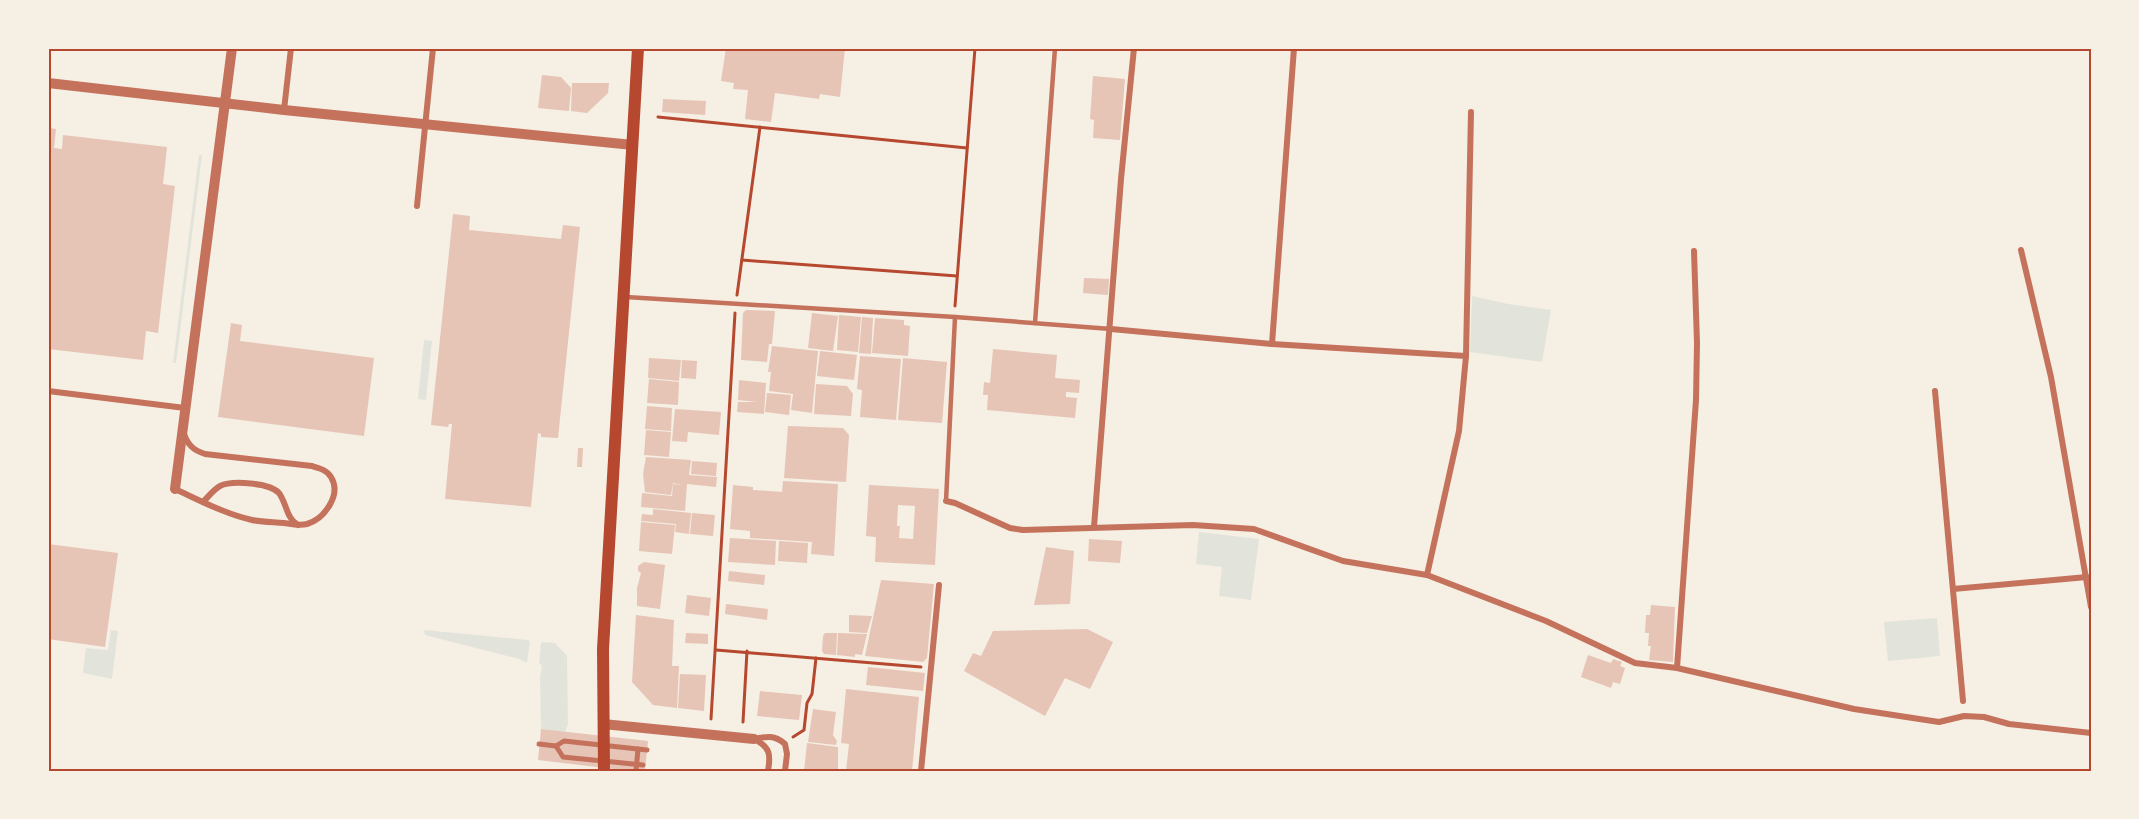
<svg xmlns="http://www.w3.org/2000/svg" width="2139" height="819" font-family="Lato,sans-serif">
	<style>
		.green { fill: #e2e4dc }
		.building { fill: #e6c5b7; fill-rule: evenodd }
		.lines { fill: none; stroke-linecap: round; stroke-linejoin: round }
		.path { stroke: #b5482f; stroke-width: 3 }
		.service { stroke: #c5725c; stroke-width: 4.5 }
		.pedestrian { stroke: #c5725c; stroke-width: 5 }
		.minor { stroke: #c5725c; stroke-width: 6 }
		.tertiary { stroke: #c5725c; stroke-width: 10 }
		.secondary { stroke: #b5482f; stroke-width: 12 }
		.neatline { fill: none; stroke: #b5482f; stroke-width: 2 }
	</style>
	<rect width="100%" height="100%" fill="#f6efe4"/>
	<g class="green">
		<path d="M199 155H202L176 363H173Z"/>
		<path d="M1472 296 1508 304 1551 310 1542 362 1470 352Z"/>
		<path d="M424 340 432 341 426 400 418 399Z"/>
		<path d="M1199 532 1259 539 1251 600 1219 596 1222 567 1196 564Z"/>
		<path d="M1937 618 1940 656 1888 661 1884 622Z"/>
		<path d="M111 630 118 631 112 679 83 673 86 648 108 650Z"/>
		<path d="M424 630 528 640 530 642 527 663 519 659 425 635Z"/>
		<path d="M543 642 555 643 567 656 568 724 565 732 541 729 540 678 542 665 539 664 541 643Z"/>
	</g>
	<g class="building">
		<path d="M726 48H845L840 97 820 94 819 99 775 93 771 122 745 119 748 90 733 89 734 83 721 81Z"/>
		<path d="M542 75 561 77 571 88 569 111 538 108Z"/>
		<path d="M1093 76 1125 79 1120 140 1093 138 1094 120 1090 119Z"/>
		<path d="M572 83H609L608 93 587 113 571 111Z"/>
		<path d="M663 99 706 101 705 115 662 112Z"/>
		<path d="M50 128 56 129 54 148 62 149 63 135 167 147 163 184 175 186 158 333 146 331 143 360 48 349V150Z"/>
		<path d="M453 214 470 216 469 230 561 239 563 225 580 227 558 438 541 437V434L538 433 531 507 445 499 452 424H449L448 427 431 425Z"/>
		<path d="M1084 278 1109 279 1108 295 1083 293Z"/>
		<path d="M746 310 775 311 772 344H769L767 362 741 360 743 313Z"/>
		<path d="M812 313 838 316 833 351 808 348Z"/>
		<path d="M839 315 861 317 858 352 837 350Z"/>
		<path d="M862 317 873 318 871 354 859 353Z"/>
		<path d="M875 318 904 320V325L910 326 908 356 872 353Z"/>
		<path d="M231 323 242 325 240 341 374 358 364 436 218 417Z"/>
		<path d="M772 346 818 351 812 413 791 410 793 394 769 391 771 372H768Z"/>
		<path d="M993 349 1057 355 1055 378 1080 380 1079 393 1066 392V397L1077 398 1075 418 987 410 988 395H983L984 382 990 383Z"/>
		<path d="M820 351 857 355 854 380 817 376Z"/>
		<path d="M860 356 901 359 896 420 860 417 862 390 857 389Z"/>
		<path d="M649 358 681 360 679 381 648 378Z"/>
		<path d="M903 358 947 362 942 423 898 420Z"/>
		<path d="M682 360 697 361 696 379 681 378Z"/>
		<path d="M649 379 679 382 678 405 647 403Z"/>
		<path d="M739 380 766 383 764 414 737 412 738 402H757L738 400Z"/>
		<path d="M816 384 847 386 853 394 851 416 814 414Z"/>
		<path d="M767 393 791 395 789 415 765 412Z"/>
		<path d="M647 406 672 408 671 431 645 429Z"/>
		<path d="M675 409 721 412 719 435 688 432 687 442 672 441Z"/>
		<path d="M788 426 843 428 849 435 846 482 784 478Z"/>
		<path d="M646 430 671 432 669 457 644 455Z"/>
		<path d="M578 448H583L582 467H577Z"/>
		<path d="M646 457 691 460 689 475 717 477 716 487 687 484 685 511 641 507 642 493 672 496 673 484 682 485 673 483 671 495 645 492 643 474Z"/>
		<path d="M692 461 717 463 716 476 691 474Z"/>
		<path d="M783 481 838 484 834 556 811 554 812 542 750 538V531L730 529 733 485 753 487V490L782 492Z"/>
		<path d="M869 485 939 489 935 565 875 562 876 537 866 536ZM898 505 915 506 913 539 899 538 900 526H897Z"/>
		<path d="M653 509 691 513 689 534 675 532 676 524 641 521 642 514 653 515Z"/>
		<path d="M692 513 715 515 713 536 690 534Z"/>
		<path d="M641 522 675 525 672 554 639 551Z"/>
		<path d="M730 538 776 541 775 565 728 562Z"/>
		<path d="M1089 539 1122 541 1120 563 1088 561Z"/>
		<path d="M779 541 808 543 807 563 778 561Z"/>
		<path d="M48 544 118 553 105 647 48 639Z"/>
		<path d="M1046 547 1074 551 1070 604 1034 605Z"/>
		<path d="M644 562 665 565 660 609 637 606V588L641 573 638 571V566Z"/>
		<path d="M729 571 765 575 764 585 728 581Z"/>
		<path d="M881 580 934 584 927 658 923 662 865 656Z"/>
		<path d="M687 595 711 598 709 616 685 613Z"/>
		<path d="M726 604 768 609 767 620 725 614Z"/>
		<path d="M1651 605 1675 607 1673 662 1649 660 1651 646H1648L1649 633H1645L1646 615H1650Z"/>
		<path d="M636 615 674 620 672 666H679L677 708 653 705 632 682Z"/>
		<path d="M849 615 872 616 867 633 849 632Z"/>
		<path d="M1087 629 1113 642 1090 689 1065 678 1045 716 964 671 973 653 981 656 993 631Z"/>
		<path d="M686 633 708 634V644L685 643Z"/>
		<path d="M825 633H837L836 655 824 654 822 651 823 636Z"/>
		<path d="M838 633 867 634 862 655 855 654V657L837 655Z"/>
		<path d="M1588 655 1611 663 1613 659 1622 662 1620 666 1625 668 1620 684 1613 682 1611 688 1581 677Z"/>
		<path d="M868 667 925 673 923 691 866 685Z"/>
		<path d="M680 674 706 675 704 711 678 708Z"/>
		<path d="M846 689 919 697 912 771H846L849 744 841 743Z"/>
		<path d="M760 691 802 695 799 720 757 716Z"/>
		<path d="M813 709 836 712 833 735 837 741 836 745 808 742Z"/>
		<path d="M541 729 648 741 645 771H630L538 760Z"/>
		<path d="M807 743 838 747V771H804Z"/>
	</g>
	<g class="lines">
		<g class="path">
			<path d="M658 117 967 148"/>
			<path d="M742 260 957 276"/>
			<path d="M737 295 760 127"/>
			<path d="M955 306 975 48"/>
			<path d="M716 650 921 667"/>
			<path d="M711 719 735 313"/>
			<path d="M743 722 747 651"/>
			<path d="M793 737 804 730 807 703 812 694 816 658"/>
		</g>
		<g class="service">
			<path d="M626 297 955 317 1111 329"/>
			<path d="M1035 323 1055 48"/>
			<path d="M946 501 955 317"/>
		</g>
		<g class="pedestrian">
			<path d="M539 744 556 746 564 741 647 750"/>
			<path d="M556 746 563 757 643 765"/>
			<path d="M636 771 638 749"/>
		</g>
		<g class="minor">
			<path d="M284 110 291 48"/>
			<path d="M417 206 433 48"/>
			<path d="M2021 250 2051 377 2091 607"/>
			<path d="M1111 329 1272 344 1466 356"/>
			<path d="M1272 344 1294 48"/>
			<path d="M48 391 185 408"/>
			<path d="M1935 391 1963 701"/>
			<path d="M175 489C199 500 225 514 252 520 262 522 273 522 284 523 291 524 299 526 307 524 324 519 342 495 331 477 327 470 319 468 312 466L205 454C193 450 188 445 184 434"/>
			<path d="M946 501 955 503 1010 528 1023 530 1193 525 1254 529 1343 561 1427 575 1546 621 1635 663 1677 668 1854 709 1939 722 1964 716 1984 717 2009 724 2091 733"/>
			<path d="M203 502C208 497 214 489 220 486 232 480 270 483 279 493 287 504 286 518 298 525"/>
			<path d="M1094 527 1121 179 1134 48"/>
			<path d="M1427 575 1459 431 1466 356 1471 112"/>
			<path d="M1953 589 2087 577"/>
			<path d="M1677 668 1696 400 1697 343 1694 251"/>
			<path d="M754 739C767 736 775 735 785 744L787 754 785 771"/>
			<path d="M754 739C770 747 771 754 768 771"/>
			<path d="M921 771 939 585"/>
		</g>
		<g class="tertiary">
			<path d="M48 83 284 110 633 145"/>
			<path d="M175 489 232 48"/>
			<path d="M603 724 754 739"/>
		</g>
		<path class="secondary" d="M604 771 603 649 638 48"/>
	</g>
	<rect width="2139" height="819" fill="none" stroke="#f6efe4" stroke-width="99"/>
	<rect x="50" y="50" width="2040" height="720" class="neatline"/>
</svg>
